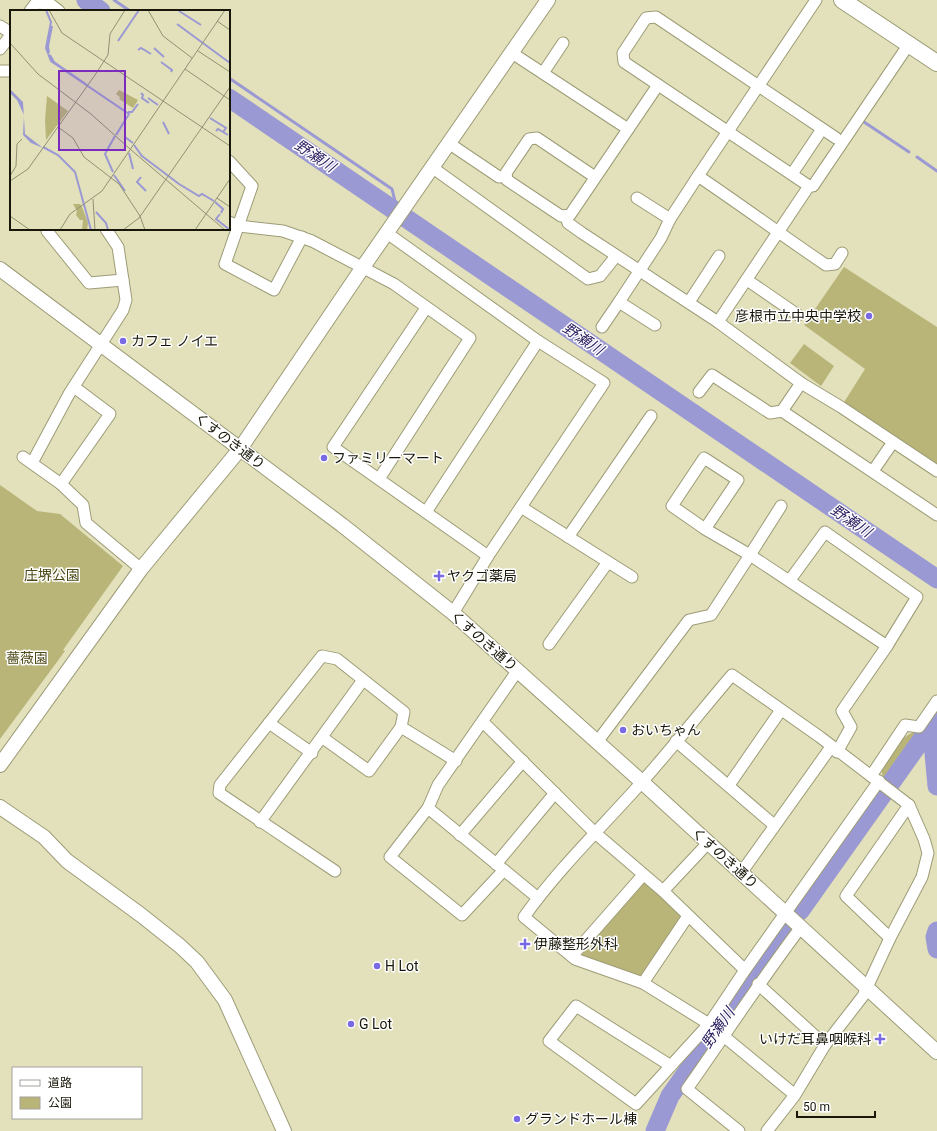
<svg xmlns="http://www.w3.org/2000/svg" width="937" height="1131" font-family="Roboto,'Noto Sans JP',sans-serif">
	<style>
		.green { fill: #b9b578 }
		.lines { fill: none; stroke-linecap: round; stroke-linejoin: round }
		.stream { stroke: #9b99d3; stroke-width: 3 }
		.river { stroke: #9b99d3; stroke-width: 19 }
		.minor-casing { stroke: #9d9c77; stroke-width: 13 }
		.tertiary-casing { stroke: #9d9c77; stroke-width: 16 }
		.secondary-casing { stroke: #9d9c77; stroke-width: 18 }
		.minor { stroke: #fff; stroke-width: 11 }
		.tertiary { stroke: #fff; stroke-width: 14 }
		.secondary { stroke: #fff; stroke-width: 16 }
		.poi-dot { fill: #7969e4; stroke: #fff; stroke-width: 1.5 }
		.labels { text-anchor: middle; stroke-width: 3; stroke-linejoin: round; paint-order: stroke }
		.poi-label { font-size: 14px; fill: #181709; stroke: #fff; text-anchor: start }
		.street-label { font-size: 14px; fill: #181709; stroke: #fff }
		.park-label { font-size: 14px; fill: #4d4918; stroke: #fff }
		.water-label { font-size: 15px; font-style: italic; fill: #271a5d; stroke: #fff }
		.inset-river { fill: none; stroke: #9b99d3; stroke-width: 2 }
		.inset-road { fill: none; stroke: #929074; stroke-width: 1 }
		.view { fill: #7b2cbf; fill-opacity: 0.15; stroke: #7b2cbf; stroke-width: 2 }
		.inset-edge { fill: none; stroke: #181709; stroke-width: 2 }
	</style>
	<rect width="100%" height="100%" fill="#e3e1bb"/>
	<g class="green">
		<path d="M844 267 937 327V466L841 407 865 369 804 325Z"/>
		<path d="M804 344 834 366 821 386 790 363Z"/>
		<path d="M0 485 37 511 60 514 123 566 63 650 65 651 0 739Z"/>
		<path d="M917 731 919 732 886 780 883 778 881 768C891 754 899 736 917 731Z"/>
		<path d="M641 882 646 883 679 913 681 919 643 974 637 977 584 958 582 954Z"/>
	</g>
	<g class="lines">
		<g class="stream">
			<path d="M114 0 130 11"/>
			<path d="M229 78 392 189 397 209"/>
			<path d="M861 120 909 152"/>
			<path d="M917 157 937 171"/>
		</g>
		<g class="river">
			<path d="M86 0 101 11"/>
			<path d="M229 98 937 579"/>
			<path d="M929 729 933 743 937 786"/>
			<path d="M800 911 937 718"/>
			<path d="M937 931 935 937 937 949"/>
			<path d="M655 1131 670 1096 787 930"/>
		</g>
		<g class="minor-casing">
			<g id="minor">
				<path d="M30 11 36 3 50 4 59 11"/>
				<path d="M0 26 11 33"/>
				<path d="M0 49 11 35"/>
				<path d="M512 53 628 129"/>
				<path d="M0 71H11"/>
				<path d="M543 73 563 43"/>
				<path d="M450 144 499 177 506 176"/>
				<path d="M229 161 252 186 225 264 274 290 302 237"/>
				<path d="M433 168 588 279 600 276 616 256"/>
				<path d="M792 174 822 129"/>
				<path d="M698 176C741 205 783 236 826 265L835 264 842 253"/>
				<path d="M595 177 537 138 529 139 506 173 507 180 561 216 570 215 658 85"/>
				<path d="M809 186 624 62 623 53 646 18 656 17 836 138"/>
				<path d="M637 198 670 219"/>
				<path d="M566 216 568 223 582 233 718 322 801 383 841 407 937 471"/>
				<path d="M229 222 239 226 283 231 312 241 394 284 470 338 379 479"/>
				<path d="M47 229V231L89 283 123 280"/>
				<path d="M387 233 538 341 426 512"/>
				<path d="M747 280 798 315"/>
				<path d="M689 302 719 256"/>
				<path d="M426 308 333 447 488 556"/>
				<path d="M718 322 809 186H813L909 44"/>
				<path d="M655 325 619 302 661 238 670 219 698 176 816 0"/>
				<path d="M602 327 619 302"/>
				<path d="M699 392 712 375 770 413 782 411 937 515"/>
				<path d="M782 411 801 383"/>
				<path d="M23 457 61 484 83 505 86 523 141 569"/>
				<path d="M32 463 69 394 123 310 126 300 118 247 106 229"/>
				<path d="M873 471 893 442"/>
				<path d="M61 484 110 414 74 387"/>
				<path d="M521 507 632 577"/>
				<path d="M705 529 672 506 704 458 738 480 705 529 750 555 781 506"/>
				<path d="M568 537 651 416"/>
				<path d="M790 580 825 532 917 597 887 646"/>
				<path d="M453 613 488 556 604 383 538 341"/>
				<path d="M549 644 608 562"/>
				<path d="M518 670 438 785 428 808 538 898"/>
				<path d="M483 722 594 832 663 891 745 970"/>
				<path d="M269 723 312 753"/>
				<path d="M323 738 369 771 401 727"/>
				<path d="M676 741 774 825"/>
				<path d="M597 742 689 620 711 615 750 555 887 646 842 711 851 727 837 752"/>
				<path d="M871 776 905 725 919 727 937 701"/>
				<path d="M729 785 781 710"/>
				<path d="M428 808 390 857 462 915 504 870"/>
				<path d="M260 822 363 680"/>
				<path d="M460 835 523 761"/>
				<path d="M496 864 555 793"/>
				<path d="M335 871 219 793 220 785 322 656 337 659 404 712 401 727 456 761"/>
				<path d="M741 873 831 747"/>
				<path d="M663 891 708 843"/>
				<path d="M890 938 846 896 909 805"/>
				<path d="M572 956 643 875"/>
				<path d="M643 983 688 916"/>
				<path d="M758 984 825 1045"/>
				<path d="M671 1066 576 1006 549 1041 636 1104 709 1024 745 970 879 781"/>
				<path d="M739 1131 687 1089C725 1035 761 980 801 927"/>
				<path d="M767 1131 795 1095 825 1045 863 996 890 938 922 877 928 853 924 839 909 805 820 737 732 675C702 710 673 747 642 782 602 827 559 868 524 917L575 959 643 983 709 1024 795 1095"/>
			</g>
		</g>
		<g class="tertiary-casing">
			<g id="tertiary">
				<path d="M0 269 342 525 453 613 642 782 937 1052"/>
				<path d="M0 765 141 569 240 449 363 267 548 0"/>
				<path d="M0 807 44 837 67 861 141 915 180 946 197 962 225 1000 284 1131"/>
			</g>
		</g>
		<g class="secondary-casing">
			<path id="secondary" d="M842 0 937 63"/>
		</g>
		<use href="#minor" class="minor"/>
		<use href="#tertiary" class="tertiary"/>
		<use href="#secondary" class="secondary"/>
	</g>
	<g class="poi-dot">
		<circle cx="869" cy="316" r="4"/>
		<circle cx="123" cy="341" r="4"/>
		<circle cx="324" cy="458" r="4"/>
		<path d="M437 570h4v4h4v4h-4v4h-4v-4h-4v-4h4z"/>
		<circle cx="623" cy="730" r="4"/>
		<path d="M523 938h4v4h4v4h-4v4h-4v-4h-4v-4h4z"/>
		<circle cx="377" cy="966" r="4"/>
		<circle cx="351" cy="1024" r="4"/>
		<path d="M878 1033h4v4h4v4h-4v4h-4v-4h-4v-4h4z"/>
		<circle cx="517" cy="1119" r="4"/>
	</g>
	<g class="labels">
		<g class="poi-label">
			<text x="861" y="321" text-anchor="end">彦根市立中央中学校</text>
			<text x="131" y="346">カフェ ノイエ</text>
			<text x="332" y="463">ファミリーマート</text>
			<text x="447" y="581">ヤクゴ薬局</text>
			<text x="631" y="735">おいちゃん</text>
			<text x="534" y="949">伊藤整形外科</text>
			<text x="385" y="971">H Lot</text>
			<text x="359" y="1029">G Lot</text>
			<text x="871" y="1044" text-anchor="end">いけだ耳鼻咽喉科</text>
			<text x="525" y="1124">グランドホール棟</text>
		</g>
		<g class="street-label">
			<text transform="translate(230 441) rotate(37)" y="5">くすのき通り</text>
			<text transform="translate(484 641) rotate(41)" y="5">くすのき通り</text>
			<text transform="translate(725 858) rotate(42)" y="5">くすのき通り</text>
		</g>
		<g class="park-label">
			<text x="52" y="580">庄堺公園</text>
			<text x="27" y="663">薔薇園</text>
		</g>
		<g class="water-label">
			<text transform="translate(315 156) rotate(34)" y="5">野瀬川</text>
			<text transform="translate(583 339) rotate(34)" y="5">野瀬川</text>
			<text transform="translate(851 521) rotate(34)" y="5">野瀬川</text>
			<text transform="translate(718 1028) rotate(-55)" y="5">野瀬川</text>
		</g>
	</g>
	<g transform="translate(10 10)">
		<rect width="220" height="220" fill="#e3e1bb"/>
		<path d="M109 80 128 90 123 98 109 89 110 87 106 84ZM37 86 58 101 36 130 35 110ZM63 194H70L72 197 78 213 77 220H72L73 210H70L66 205 67 201Z" fill="#b9b578"/>
		<path d="M0 79 13 92 15 124 33 138 21 133 13 125 14 105 7 90 0 83Z" fill="#9b99d3"/>
		<path class="inset-river" d="M36 0 41 12 36 38 41 51 119 104 106 125M169 1 191 15M167 14 220 53M108 31 129 0M144 38 154 47M128 40 131 38 141 44M39 43 38 36 42 16M40 45 44 52 77 75M151 52 162 60 161 62M131 83 133 85 132 88 139 93M138 88 148 95M118 102H122L128 94M200 108 216 118 213 122M115 112V127L123 133M153 112 159 124M206 121 208 119 218 125M124 135 132 146 169 174 189 186 192 184 204 191M33 137 48 145 65 162 81 220M119 143 123 159M103 162 95 144 105 126M104 165 115 181M131 167 127 172 136 181M205 192 213 199 211 203M86 202 96 213 98 220M210 204 206 209 220 220"/>
		<path class="inset-road" d="M39 0 52 23 153 91M138 0 153 26 182 48M207 11 220 20M0 33 28 64 81 104 120 139M188 41 220 62M175 59 220 90M153 91 220 136M48 117 63 128 74 147 109 174 130 206 135 220M120 139 215 220M0 166 6 156 7 134 12 129M0 171 18 159 85 65 98 45 100 24 115 0M207 188 220 197M83 189 85 220M0 206 20 220M50 220 60 204 92 181 215 0M113 220 129 208 220 77M185 220 220 169"/>
		<path class="view" d="M49 61H115V140H49Z"/>
		<rect width="220" height="220" class="inset-edge"/>
	</g>
	<rect x="12" y="1067" width="130" height="52" fill="#ffffff" stroke="#a3a29d"/>
	<rect x="20" y="1080" width="20" height="6" fill="#ffffff" stroke="#a3a29d"/>
	<text x="48" y="1087" font-size="12" fill="#181709">道路</text>
	<rect x="20" y="1097" width="20" height="12" fill="#b9b578" stroke="#a3a29d"/>
	<text x="48" y="1107" font-size="12" fill="#181709">公園</text>
	<path d="M797 1111v6h78v-6" fill="none" stroke="#181709" stroke-width="2"/>
	<text x="803" y="1111" font-size="12" fill="#181709" stroke="#ffffff" stroke-width="3" paint-order="stroke">50 m</text>
</svg>
